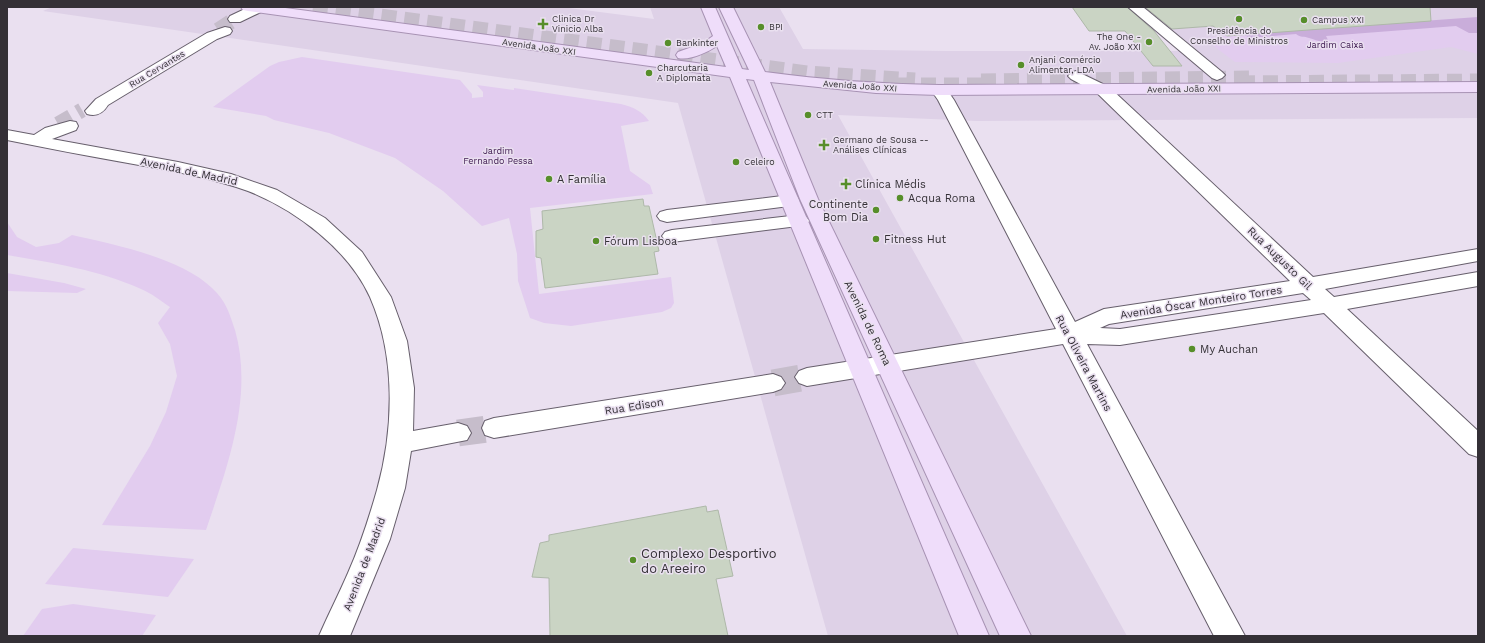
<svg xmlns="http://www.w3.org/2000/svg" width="1485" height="643" font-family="'Work Sans',sans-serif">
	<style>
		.built { fill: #ded1e7 }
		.green { fill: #e2ccef }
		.water { fill: #c9adda }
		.building { fill: #cad4c4; stroke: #aeb8a9 }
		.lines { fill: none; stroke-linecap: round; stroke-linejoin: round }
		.minor-tunnel-far1 { stroke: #c6bdcb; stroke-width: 15; stroke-dasharray: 15 8; stroke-linecap: butt }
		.minor-tunnel { stroke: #c6bdcb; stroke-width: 27; stroke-dasharray: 27 14; stroke-linecap: butt }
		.major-tunnel { stroke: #c6bdcb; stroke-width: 15; stroke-dasharray: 15 8; stroke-linecap: butt }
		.minor-casing { stroke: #675f6c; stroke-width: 2 }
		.major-casing { stroke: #a792b3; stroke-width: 2 }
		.minor { fill: #fff; fill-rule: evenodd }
		.major { fill: #efddfa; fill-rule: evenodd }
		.poi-dot { fill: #578e2a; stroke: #eae0f0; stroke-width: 1.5 }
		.labels { text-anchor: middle; stroke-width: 3; stroke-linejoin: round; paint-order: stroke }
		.far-poi-label { font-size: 9px; fill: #343036; stroke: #eae0f0; text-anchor: start }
		.far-park-label { font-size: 9px; fill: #3d194f; stroke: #eae0f0 }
		.far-street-label { font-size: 9px; fill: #343036; stroke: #eae0f0 }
		.street-label { font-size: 11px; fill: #343036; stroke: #eae0f0 }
		.poi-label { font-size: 11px; fill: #343036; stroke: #eae0f0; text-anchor: start }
		.near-poi-label { font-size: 13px; fill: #343036; stroke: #eae0f0; text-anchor: start }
	</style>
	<rect width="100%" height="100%" fill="#eae0f0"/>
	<path class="built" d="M52 7H561L654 19 650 7H779L803 49 946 51H1198L1144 7H1478V118L977 121 838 115 1127 636H828L678 103 43 11Z"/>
	<g class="green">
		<path d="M1478 17V54L1451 47 1338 63 1235 62 1203 38Z"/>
		<path d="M302 57 460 80 472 94V98L483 97V92L477 85 514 90V88L621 104C633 107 642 111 649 121L621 126 630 171 650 185 653 194 530 208 539 294 671 277 674 303 671 308 662 312 571 326 544 323 530 318 518 281 517 254 509 218 482 226 443 191 395 158 329 133 274 120 266 116 213 107 270 66 279 62Z"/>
		<path d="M7 222 17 237 36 247 59 243 72 235C113 244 181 258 212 288 226 301 229 312 235 330 254 396 227 468 206 530L102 525 150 446 166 412 177 376 170 344 158 323 170 307C161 301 151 293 141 289 99 270 53 263 7 255Z"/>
		<path d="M7 273 64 283 86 289 77 293 7 291Z"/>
		<path d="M73 548 194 559 168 597 45 584Z"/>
		<path d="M73 604 156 615 142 636H23L42 609Z"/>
	</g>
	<path class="water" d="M1478 17V33H1469L1456 26 1326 36 1328 40C1321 43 1316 40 1309 38 1304 36 1301 38 1296 34L1249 38 1244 34Z"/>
	<g class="building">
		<path d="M1072 7H1127L1154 31 1182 66H1153L1125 31H1089Z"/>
		<path d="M1145 7H1430L1431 21 1227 36 1213 26 1172 29Z"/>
		<path d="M643 199 644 206H649L659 251 654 252 658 274 545 288 541 258 536 257V231L543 229 542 211Z"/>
		<path d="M706 506 707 512 718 510 733 576 716 579 728 636H550L549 578 532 577 540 543 549 541V535Z"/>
	</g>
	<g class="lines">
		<g class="minor-tunnel-far1">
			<path d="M218 30 235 19"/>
			<path d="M58 124 82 110"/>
		</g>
		<g class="minor-tunnel">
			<path d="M773 383 807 377"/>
			<path d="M458 433 494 428"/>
		</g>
		<g class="major-tunnel">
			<path d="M313 7 808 73 915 80"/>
			<path d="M981 81 1255 78"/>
			<path d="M1240 83 1478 81"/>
			<path d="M898 85H996"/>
		</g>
		<g class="minor-casing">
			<g id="minor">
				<path d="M249 7 265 8 263 11 240 22H230L228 19 230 16Z"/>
				<path d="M1128 7H1143L1222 72 1225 75 1222 78 1217 80 1212 78Z"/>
				<path d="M225 27 230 28 232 31 230 34 217 39 108 105C103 113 97 117 87 114L85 111 96 99 207 33Z"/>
				<path d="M1076 71 1109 87 1313 277 1478 249V261L1325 289 1334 297 1478 272V286L1347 309 1478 431V457L1469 454 1324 313 1120 345 1087 344 1245 636H1214L1063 344 807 386 799 383 795 377 799 371 807 368 1056 329 938 100 931 90 933 87 939 85 945 87 954 100 1075 322 1104 309 1290 281 1097 93 1071 79 1068 76 1071 73ZM1303 293 1311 300 1120 329 1100 328 1109 324Z"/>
				<path d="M70 121 76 122 78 126 76 130 52 139 178 162 231 174 277 190 325 218 362 252 391 297 407 341 414 388 413 431 458 423 467 426 471 433 467 440 411 451 405 488 390 539 350 636H319C328 615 339 594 348 573 360 546 369 518 377 490 394 429 396 356 370 297 348 249 296 210 248 191 209 177 168 170 128 163 88 156 47 148 7 140V130L34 135 45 128Z"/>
				<path d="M790 195 797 197 799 201 797 205 667 222 660 220 657 216 660 212 667 210Z"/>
				<path d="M799 215 806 217 809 221 806 225 672 242 665 240 662 236 665 232 672 230Z"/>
				<path d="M773 374 781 377 785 383 781 389 773 392 494 438 485 435 482 428 485 421 494 418Z"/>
			</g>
		</g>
		<g class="major-casing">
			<path id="major" d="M241 7H278L726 67 717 46C708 52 689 61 678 58L676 55 678 52 703 43 713 36 701 7H715L742 69 749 70 719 7H733L765 72C823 80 881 84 939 85L1478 82V92L939 95 876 93 770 82 818 199 1031 636H1000L800 199 754 80 746 79 989 636H959L730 77 248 11 243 10Z"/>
		</g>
		<use href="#minor" class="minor"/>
		<use href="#major" class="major"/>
	</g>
	<g class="poi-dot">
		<circle cx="1239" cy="19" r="4"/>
		<circle cx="1304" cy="20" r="4"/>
		<path d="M541 18h4v4h4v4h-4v4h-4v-4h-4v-4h4z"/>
		<circle cx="761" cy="27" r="4"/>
		<circle cx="1149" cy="42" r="4"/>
		<circle cx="668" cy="43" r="4"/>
		<circle cx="1021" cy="65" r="4"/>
		<circle cx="649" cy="73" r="4"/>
		<circle cx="808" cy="115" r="4"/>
		<path d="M822 139h4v4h4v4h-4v4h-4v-4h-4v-4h4z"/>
		<circle cx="736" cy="162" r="4"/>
		<circle cx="549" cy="179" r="4"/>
		<path d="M844 178h4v4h4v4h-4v4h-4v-4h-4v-4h4z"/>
		<circle cx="900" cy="198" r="4"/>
		<circle cx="876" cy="210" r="4"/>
		<circle cx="876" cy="239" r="4"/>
		<circle cx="596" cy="241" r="4"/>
		<circle cx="1192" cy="349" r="4"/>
		<circle cx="633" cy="560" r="4"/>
	</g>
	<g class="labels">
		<g class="far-poi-label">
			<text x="552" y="22">Clinica Dr<tspan x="552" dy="10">Vinicio Alba</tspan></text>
			<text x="1312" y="23">Campus XXI</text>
			<text x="769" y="30">BPI</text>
			<text x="1239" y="34" text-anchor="middle">Presidência do<tspan x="1239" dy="10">Conselho de Ministros</tspan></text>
			<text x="1141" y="40" text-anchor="end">The One -<tspan x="1141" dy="10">Av. João XXI</tspan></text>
			<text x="676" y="46">Bankinter</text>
			<text x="1029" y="63">Anjani Comércio<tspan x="1029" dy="10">Alimentar, LDA</tspan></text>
			<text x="657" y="71">Charcutaria<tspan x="657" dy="10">A Diplomata</tspan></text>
			<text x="816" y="118">CTT</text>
			<text x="833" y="143">Germano de Sousa --<tspan x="833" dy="10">Análises Clínicas</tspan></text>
			<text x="744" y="165">Celeiro</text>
		</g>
		<g class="far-park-label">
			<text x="1335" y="48">Jardim Caixa</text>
			<text x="498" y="154">Jardim<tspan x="498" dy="10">Fernando Pessa</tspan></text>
		</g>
		<g class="far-street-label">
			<text transform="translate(539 47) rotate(8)" y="3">Avenida João XXI</text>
			<text transform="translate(157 69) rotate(-31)" y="3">Rua Cervantes</text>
			<text transform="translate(860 86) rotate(4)" y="3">Avenida João XXI</text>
			<text transform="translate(1184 89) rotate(-1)" y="3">Avenida João XXI</text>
		</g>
		<g class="street-label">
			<text transform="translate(189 171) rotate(12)" y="4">Avenida de Madrid</text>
			<text transform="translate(1280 258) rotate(44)" y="4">Rua Augusto Gil</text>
			<text transform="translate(1201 302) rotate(-9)" y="4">Avenida Óscar Monteiro Torres</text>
			<text transform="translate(868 323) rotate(64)" y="4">Avenida de Roma</text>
			<text transform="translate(1084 363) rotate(62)" y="4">Rua Oliveira Martins</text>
			<text transform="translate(634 406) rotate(-9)" y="4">Rua Edison</text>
			<text transform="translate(364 564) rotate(-69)" y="4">Avenida de Madrid</text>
		</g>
		<g class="poi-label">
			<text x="557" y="183">A Família</text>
			<text x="855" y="188">Clínica Médis</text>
			<text x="908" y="202">Acqua Roma</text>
			<text x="868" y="208" text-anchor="end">Continente<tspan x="868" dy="13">Bom Dia</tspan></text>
			<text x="884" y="243">Fitness Hut</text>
			<text x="604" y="245">Fórum Lisboa</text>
			<text x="1200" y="353">My Auchan</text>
		</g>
		<g class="near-poi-label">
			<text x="641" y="558">Complexo Desportivo<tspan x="641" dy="15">do Areeiro</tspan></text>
		</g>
	</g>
	<rect width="1485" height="643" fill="none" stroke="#343036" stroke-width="16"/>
</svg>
